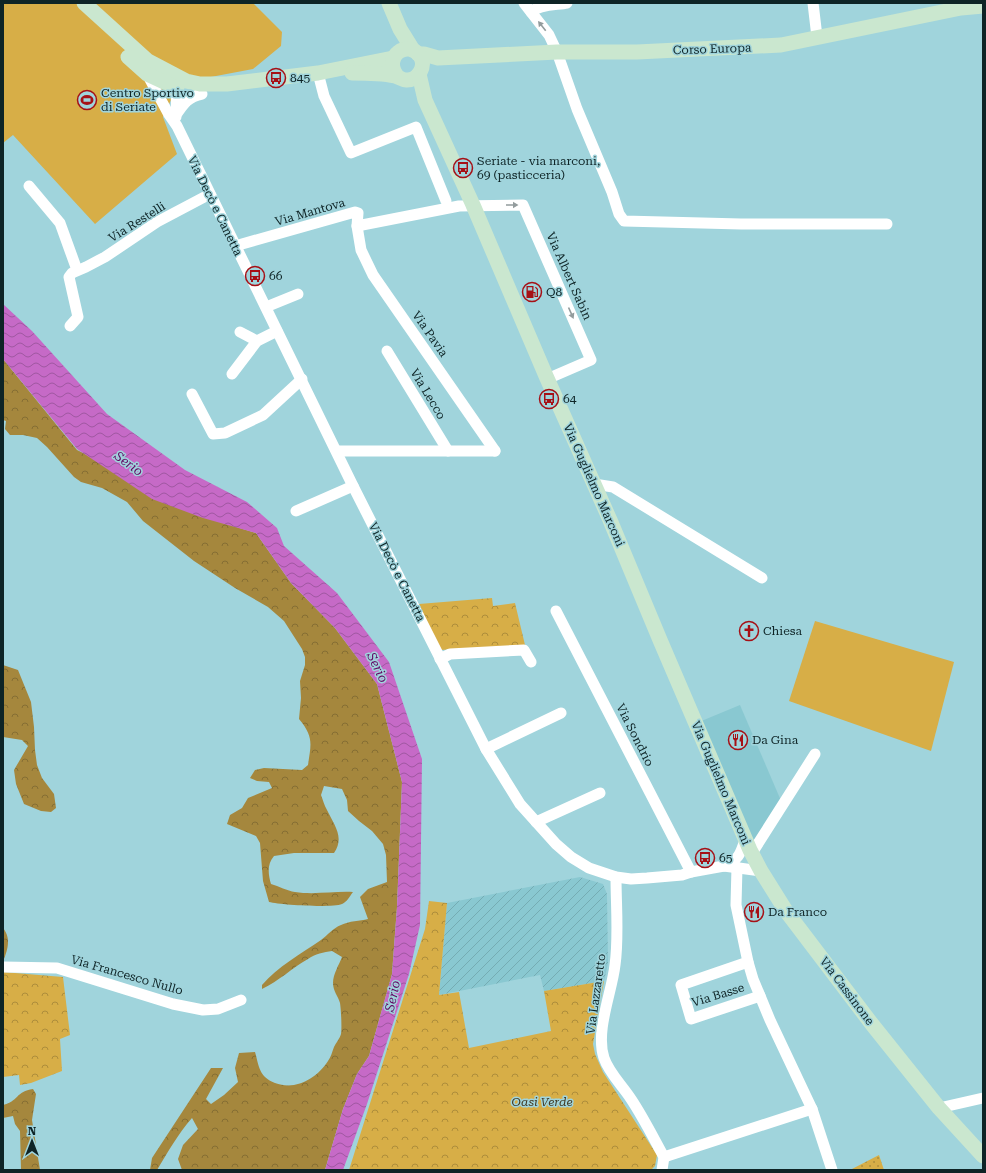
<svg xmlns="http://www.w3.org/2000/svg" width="986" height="1173" font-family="'Roboto Serif',serif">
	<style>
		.built { fill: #89c8d1 }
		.industrial { fill: url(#industrial-furrows) }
		.grass { fill: url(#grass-dots) }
		.forest { fill: url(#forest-crowns) }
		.park { fill: url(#park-crowns) }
		.pitch { fill: #d7ae47 }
		.water { fill: url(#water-waves) }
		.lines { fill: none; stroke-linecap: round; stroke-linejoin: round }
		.street { stroke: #fff; stroke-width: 11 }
		.secondary { stroke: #cae7cf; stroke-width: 15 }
		.oneway { fill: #939c9d }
		.labels { text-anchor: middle; stroke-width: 3; stroke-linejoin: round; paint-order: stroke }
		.street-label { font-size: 12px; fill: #0e2426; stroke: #a0d4dc }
		.poi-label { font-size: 12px; fill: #0e2426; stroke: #a0d4dc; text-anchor: start }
		.park-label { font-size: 12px; font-style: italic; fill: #413821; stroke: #a0d4dc }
		.water-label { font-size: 13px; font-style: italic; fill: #620864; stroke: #a0d4dc }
	</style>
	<defs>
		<pattern id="industrial-furrows" width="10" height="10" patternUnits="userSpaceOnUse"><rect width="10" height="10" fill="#89c8d1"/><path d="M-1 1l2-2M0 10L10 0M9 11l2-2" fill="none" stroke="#75acb3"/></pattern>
		<pattern id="grass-dots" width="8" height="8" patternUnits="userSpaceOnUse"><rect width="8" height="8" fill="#d7ae47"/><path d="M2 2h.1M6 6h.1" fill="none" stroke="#ad8d3b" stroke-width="1.8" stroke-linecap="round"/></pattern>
		<pattern id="forest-crowns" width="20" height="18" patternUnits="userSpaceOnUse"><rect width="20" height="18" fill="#a5873d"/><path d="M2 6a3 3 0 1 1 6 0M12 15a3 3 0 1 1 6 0" fill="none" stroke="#856e33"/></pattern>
		<pattern id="park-crowns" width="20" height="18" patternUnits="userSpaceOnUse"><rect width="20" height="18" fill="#d7ae47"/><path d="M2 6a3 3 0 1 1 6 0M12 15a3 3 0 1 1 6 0" fill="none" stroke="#ad8d3b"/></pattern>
		<pattern id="water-waves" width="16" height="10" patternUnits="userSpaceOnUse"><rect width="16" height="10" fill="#c66ac7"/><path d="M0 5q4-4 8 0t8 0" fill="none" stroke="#9f57a1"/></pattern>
	</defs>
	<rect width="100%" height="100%" fill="#a0d4dc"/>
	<path class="built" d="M740 705 782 803 752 843 699 722Z"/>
	<path class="industrial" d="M580 877 603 884 607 894 608 963 604 981 544 991 540 975 439 995 447 903Z"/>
	<path class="grass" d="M879 1155 884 1170H850Z"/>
	<g class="forest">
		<path d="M3 359 77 450 233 526 256 533 291 583 335 628 377 684 402 782 397 907 392 974 369 1056 357 1074 343 1109 325 1170H182L178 1159 183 1145 198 1129 192 1118C178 1134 168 1152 157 1170H150L152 1158 211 1068H223L206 1099 211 1104 224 1095 238 1082 235 1068 239 1053 255 1052C259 1066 259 1077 275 1083 296 1091 317 1078 328 1061 331 1057 332 1052 334 1047 336 1043 340 1038 341 1034 342 1028 341 1009 340 1003 338 996 333 991 333 983 333 974 339 965 342 957L332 951C324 952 315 954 308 959 292 968 279 981 262 989V985C277 967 302 953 321 940 328 935 333 928 341 925 349 921 360 921 368 919L360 897 368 889 387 882 386 855 383 844 372 831 359 821 348 811 347 800 342 789 324 786 321 795C323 800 324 805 327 810 334 825 345 837 334 853H294L274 856C267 864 268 874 271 884 279 886 287 891 295 892 314 895 334 891 353 892 350 896 347 902 342 904 332 908 281 905 269 902L263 881 260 843 256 836 227 824 230 815 242 808 248 798 272 788 269 782 257 781 250 778 255 770 264 768 302 770 308 765C311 744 314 737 299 719L301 698 300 681 305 665V657L302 649 284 621 268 607 235 588 194 561 143 521 127 502 102 488 81 482 74 477 47 447 37 438 23 435H10L5 429 6 421 3 420Z"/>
		<path d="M3 665 18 670 31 702 34 727 35 750 37 765 42 778 54 794 56 808 51 812 41 811 24 804 16 784 14 770 28 746 22 740 3 737Z"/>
		<path d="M3 928C12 939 7 951 3 962Z"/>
		<path d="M33 1089 36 1094 32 1120 40 1170H21L20 1131 15 1124 13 1116 3 1118V1105C18 1102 16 1091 33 1089Z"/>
	</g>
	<g class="park">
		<path d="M492 598 493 606 515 603 525 645 440 650 419 604Z"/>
		<path d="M429 901 447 903 439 995 459 992 469 1048 551 1031 544 991 604 981 593 1044 595 1054 603 1072 657 1155 655 1166 651 1170H349L425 929Z"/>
		<path d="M3 972 63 977 70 1035 60 1039 62 1071 31 1083 20 1085 19 1075 3 1077Z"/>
	</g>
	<g class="pitch">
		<path d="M3 3H253L282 32 281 46 253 69 179 83 163 117 177 154 95 224 13 135 3 143Z"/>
		<path d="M815 621 954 662 931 751 789 701Z"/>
	</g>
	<path class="water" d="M3 304 32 331 107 414 185 470 247 502 277 528 284 546 337 593 389 662 422 759 420 925 409 974 367 1104 343 1170H325L343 1109 357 1074 369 1056 392 974 397 907 402 782 377 684 335 628 291 583 256 533 203 518 152 499 77 449 3 359Z"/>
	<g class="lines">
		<g class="street">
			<path d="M524 3 549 35 557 52 577 109 612 192 619 214 624 221 741 224H887"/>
			<path d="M813 3 817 37"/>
			<path d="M531 12C539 4 557 5 567 3"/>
			<path d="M318 73 324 96 351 153 416 127 446 201"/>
			<path d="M147 74 168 113 177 126 353 486 486 749 520 804 556 844 571 857 589 868 616 877 631 879 647 878 682 875 691 872 724 866 761 871"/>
			<path d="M169 82C179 90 176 104 176 115"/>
			<path d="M176 117V115C184 103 188 97 202 94"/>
			<path d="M29 186 60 223 77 270"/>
			<path d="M357 226 361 250 373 275 495 451"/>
			<path d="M235 246 355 212 358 213 357 226 459 206 523 205 591 360 547 379"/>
			<path d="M266 307 298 294"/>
			<path d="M70 326 78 317 69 277 72 273 86 267 105 257 157 222 210 194"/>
			<path d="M240 332 257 341"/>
			<path d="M387 351 448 451"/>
			<path d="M232 374 257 341 277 331"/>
			<path d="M192 394 213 434 225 433 263 415 302 379"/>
			<path d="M337 451H495"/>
			<path d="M594 484 613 487 762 578"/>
			<path d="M296 511 353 486"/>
			<path d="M556 611 691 872"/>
			<path d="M440 659 450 654 524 650 531 662"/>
			<path d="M486 749 561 713"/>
			<path d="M536 822 600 793"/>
			<path d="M752 853 815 754"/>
			<path d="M724 866C739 859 740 855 745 840"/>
			<path d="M737 867 736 905 748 962 753 979 770 1020 812 1109 832 1170"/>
			<path d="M616 877C616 906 619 937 615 965 612 992 595 1031 604 1058 609 1073 622 1085 631 1099 643 1117 653 1137 664 1157L662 1170"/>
			<path d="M748 962 681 985 691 1019 760 996"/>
			<path d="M3 967 57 968 173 1004 203 1010 218 1009 241 1000"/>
			<path d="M939 1108 983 1098"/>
			<path d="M664 1157 812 1109"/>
		</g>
		<g class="secondary">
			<path d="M84 3 148 61 186 81 200 84H227L318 73 393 58"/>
			<path d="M389 3 400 29 413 50"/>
			<path d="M418 54H424L438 58 557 52H637L781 45 961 8 983 6"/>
			<path d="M128 57 147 74 177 88"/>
			<path d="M352 73C366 73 381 73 395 76 399 77 402 80 406 80 418 81 427 66 420 56 408 39 382 56 397 76"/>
			<path d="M419 74 425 100 473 205 546 376 610 520 660 640 750 850 761 871 786 911 871 1023 939 1108 983 1156"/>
		</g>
	</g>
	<defs><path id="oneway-solid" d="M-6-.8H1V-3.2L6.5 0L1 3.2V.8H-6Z"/></defs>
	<g class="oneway">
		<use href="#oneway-solid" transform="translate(542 26) rotate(-128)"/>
		<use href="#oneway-solid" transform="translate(512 205)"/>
		<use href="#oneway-solid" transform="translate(571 313) rotate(66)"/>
	</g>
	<defs>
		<g id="bus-ring" transform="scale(1)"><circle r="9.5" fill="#a0d4dc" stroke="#a61016" stroke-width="1.5"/><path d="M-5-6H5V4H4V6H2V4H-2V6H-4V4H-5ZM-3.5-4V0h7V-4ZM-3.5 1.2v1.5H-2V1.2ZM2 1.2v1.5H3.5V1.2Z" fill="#a61016"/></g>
		<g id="stadium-ring" transform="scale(1)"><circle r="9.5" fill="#a0d4dc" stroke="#a61016" stroke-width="1.5"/><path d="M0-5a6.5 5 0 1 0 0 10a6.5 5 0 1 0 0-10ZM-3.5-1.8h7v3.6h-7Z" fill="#a61016"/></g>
		<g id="fuel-ring" transform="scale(1)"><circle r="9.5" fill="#a0d4dc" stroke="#a61016" stroke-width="1.5"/><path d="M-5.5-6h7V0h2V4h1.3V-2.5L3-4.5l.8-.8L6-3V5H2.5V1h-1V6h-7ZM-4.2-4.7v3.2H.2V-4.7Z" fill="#a61016"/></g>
		<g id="church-ring" transform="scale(1)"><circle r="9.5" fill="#a0d4dc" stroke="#a61016" stroke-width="1.5"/><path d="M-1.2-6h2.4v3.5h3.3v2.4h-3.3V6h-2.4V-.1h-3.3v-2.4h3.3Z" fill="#a61016"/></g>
		<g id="restaurant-ring" transform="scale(1)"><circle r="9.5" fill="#a0d4dc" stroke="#a61016" stroke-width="1.5"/><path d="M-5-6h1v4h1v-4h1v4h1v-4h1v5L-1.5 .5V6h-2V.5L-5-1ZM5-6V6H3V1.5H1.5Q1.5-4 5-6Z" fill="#a61016"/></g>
	</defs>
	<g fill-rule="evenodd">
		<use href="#bus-ring" x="276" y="78"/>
		<use href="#stadium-ring" x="87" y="100"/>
		<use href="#bus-ring" x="463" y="168"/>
		<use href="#bus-ring" x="255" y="276"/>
		<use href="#fuel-ring" x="532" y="292"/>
		<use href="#bus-ring" x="549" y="399"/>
		<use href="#church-ring" x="749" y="631"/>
		<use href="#restaurant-ring" x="738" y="740"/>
		<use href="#bus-ring" x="705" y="858"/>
		<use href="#restaurant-ring" x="754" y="912"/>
	</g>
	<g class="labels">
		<g class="street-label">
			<text transform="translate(712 49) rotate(-2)" y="4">Corso Europa</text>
			<text transform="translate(215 206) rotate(64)" y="4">Via Decò e Canetta</text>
			<text transform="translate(310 212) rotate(-16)" y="4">Via Mantova</text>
			<text transform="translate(137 222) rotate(-32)" y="4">Via Restelli</text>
			<text transform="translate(569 276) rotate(66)" y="4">Via Albert Sabin</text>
			<text transform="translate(430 334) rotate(55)" y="4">Via Pavia</text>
			<text transform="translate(428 394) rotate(59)" y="4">Via Lecco</text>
			<text transform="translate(594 485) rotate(66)" y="4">Via Guglielmo Marconi</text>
			<text transform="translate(397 572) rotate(63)" y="4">Via Decò e Canetta</text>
			<text transform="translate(635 735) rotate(63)" y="4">Via Sondrio</text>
			<text transform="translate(721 783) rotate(67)" y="4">Via Guglielmo Marconi</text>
			<text transform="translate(127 975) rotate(16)" y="4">Via Francesco Nullo</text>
			<text transform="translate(847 991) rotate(53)" y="4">Via Cassinone</text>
			<text transform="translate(596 994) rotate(-82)" y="4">Via Lazzaretto</text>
			<text transform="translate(718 995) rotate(-17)" y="4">Via Basse</text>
		</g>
		<g class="poi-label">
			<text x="290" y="82">845</text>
			<text x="101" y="97">Centro Sportivo<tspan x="101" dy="14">di Seriate</tspan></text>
			<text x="477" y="165">Seriate - via marconi,<tspan x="477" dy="14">69 (pasticceria)</tspan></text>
			<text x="269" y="280">66</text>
			<text x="546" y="296">Q8</text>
			<text x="563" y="403">64</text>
			<text x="763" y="635">Chiesa</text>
			<text x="752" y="744">Da Gina</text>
			<text x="719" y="862">65</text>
			<text x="768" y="916">Da Franco</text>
		</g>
		<g class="park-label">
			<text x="542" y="1106">Oasi Verde</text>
		</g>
		<g class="water-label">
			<text transform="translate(129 463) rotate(36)" y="5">Serio</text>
			<text transform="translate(378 667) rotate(64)" y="5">Serio</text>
			<text transform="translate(392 996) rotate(-78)" y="5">Serio</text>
		</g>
	</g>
	<rect width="986" height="1173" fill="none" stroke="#0e2426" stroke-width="8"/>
	<g transform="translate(32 1141)" stroke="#a0d4dc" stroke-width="3" paint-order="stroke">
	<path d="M0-3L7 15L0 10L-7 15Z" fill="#0e2426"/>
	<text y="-6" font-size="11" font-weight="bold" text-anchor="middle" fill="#0e2426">N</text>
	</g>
</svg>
